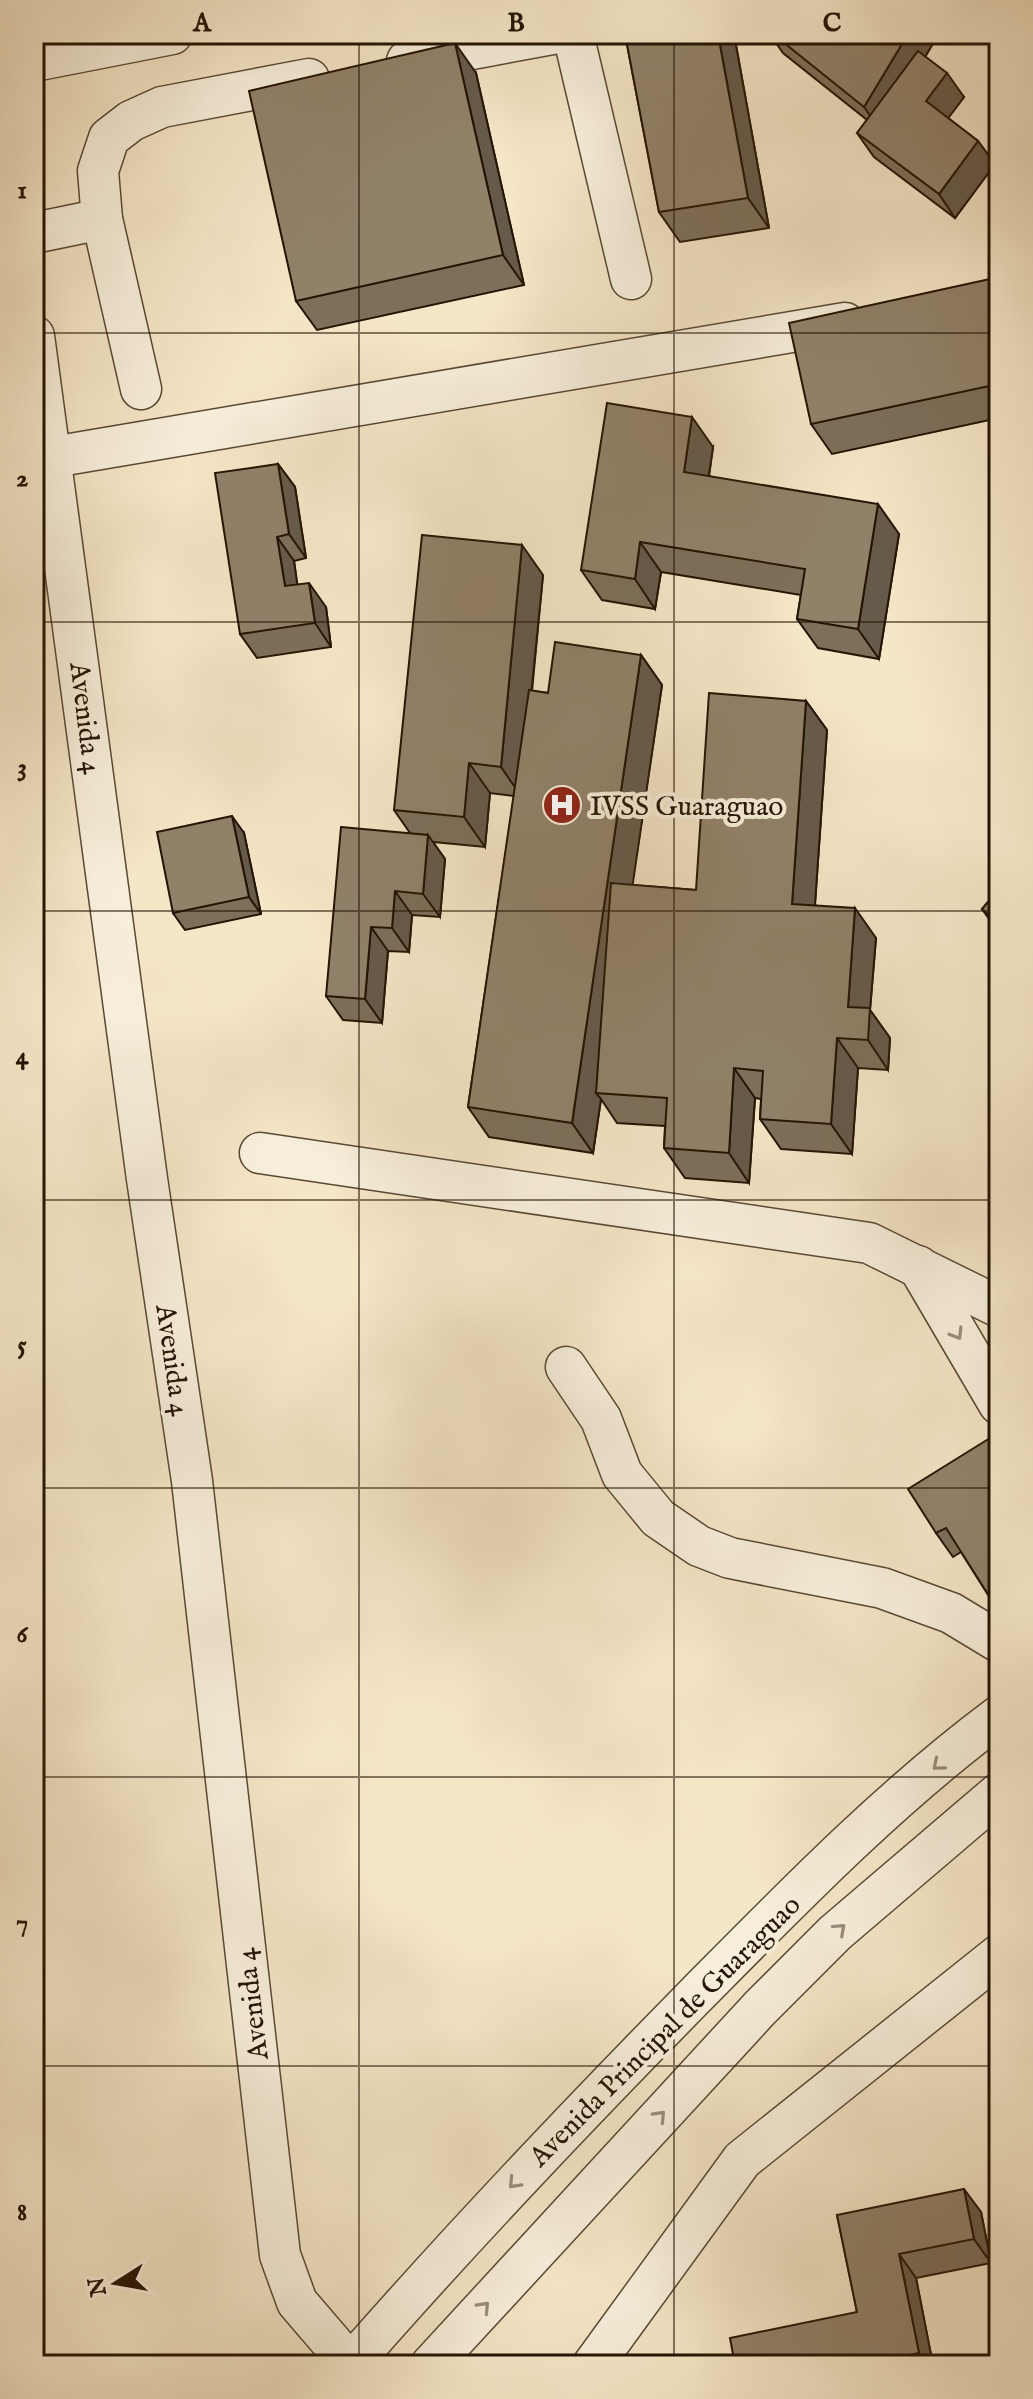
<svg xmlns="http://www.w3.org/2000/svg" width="1033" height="2399" font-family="'IM FELL English',serif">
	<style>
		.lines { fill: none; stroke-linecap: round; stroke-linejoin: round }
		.minor-casing { stroke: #594834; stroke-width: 43 }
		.minor { stroke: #f8efdb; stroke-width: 40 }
		.wall { fill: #7d6f5a; stroke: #251403; stroke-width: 2 }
		.shaded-wall { fill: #665a4a; stroke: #251403; stroke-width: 2 }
		.building { fill: #918169; stroke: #251403; stroke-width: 2 }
		.oneway { stroke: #998c7a }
		.grid { fill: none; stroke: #251403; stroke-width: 2; stroke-opacity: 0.55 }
		.labels { text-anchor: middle; stroke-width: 8; stroke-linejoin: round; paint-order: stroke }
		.street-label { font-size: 28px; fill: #251403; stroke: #f8efdb }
		.poi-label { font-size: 28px; fill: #251403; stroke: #f8efdb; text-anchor: start }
		.neatline { fill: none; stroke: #251403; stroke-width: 3 }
		.grid-label { font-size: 26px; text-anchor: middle; font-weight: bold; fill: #251403 }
	</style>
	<rect width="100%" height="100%" fill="#f5e6c7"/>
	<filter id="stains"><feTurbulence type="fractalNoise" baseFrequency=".0025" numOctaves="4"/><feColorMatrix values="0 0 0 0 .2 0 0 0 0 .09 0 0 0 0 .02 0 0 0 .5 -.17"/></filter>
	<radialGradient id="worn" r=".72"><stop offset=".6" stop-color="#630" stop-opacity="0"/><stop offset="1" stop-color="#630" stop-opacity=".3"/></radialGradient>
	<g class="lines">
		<g class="minor-casing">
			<g id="minor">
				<path d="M573 34 631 279"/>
				<path d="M34 61 172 34"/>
				<path d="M407 61 552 34"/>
				<path d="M34 233 102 219"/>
				<path d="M34 336 147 1179 192 1481 280 2255 297 2302 351 2365"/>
				<path d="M141 389 102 219 98 171 109 138 131 121 162 107 309 79"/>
				<path d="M53 457 845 323"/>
				<path d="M260 1153 869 1243 999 1307"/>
				<path d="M918 1266 999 1404"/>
				<path d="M566 1367 601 1419 622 1474 658 1518 699 1546 730 1558 882 1588 951 1613 999 1642"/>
				<path d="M350 2365C461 2238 578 2115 697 1994 793 1897 889 1798 999 1716"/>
				<path d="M431 2365 760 2008 835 1933 999 1793"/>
				<path d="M593 2365 742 2160 999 1955"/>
			</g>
		</g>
		<use href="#minor" class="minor"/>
	</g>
	<g class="wall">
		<path d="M625 34H734L769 228 680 242 659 212Z"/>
		<path d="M770 34H924L932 45 925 57 964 97 948 118 978 141 995 164 955 218 874 157 857 133 867 120 783 53Z"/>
		<path d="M476 73 524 285 317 330 296 301Z"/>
		<path d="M999 277V418L832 454 811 424Z"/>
		<path d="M713 447 709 476 899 534 879 659 818 648 797 619 801 595 661 572 655 609 602 600 581 570Z"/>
		<path d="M278 464 295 487 306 558 294 561 297 584 326 607 331 647 257 658 240 634Z"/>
		<path d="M543 575 532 691 548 693 641 655 662 685 632 885 696 890 806 701 827 730 815 905 876 938 870 1010 890 1038 888 1070 858 1068 852 1154 781 1149 760 1119 761 1099 755 1098 749 1183 685 1178 664 1148 665 1126 617 1123 601 1099 593 1153 489 1137 468 1107 514 796 490 793 485 847 433 842 445 859 440 917 412 915 409 952 388 951 382 1023 343 1020 326 996 410 833 394 810Z"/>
		<path d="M244 833 261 914 185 930 173 913Z"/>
		<path d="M999 889V930L994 926 982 909Z"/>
		<path d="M999 1450V1612L961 1552 953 1557 936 1533Z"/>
		<path d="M999 2022V2145L989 2131Z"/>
		<path d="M981 2212 991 2263 916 2278 933 2365H735L857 2312 837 2215Z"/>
	</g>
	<g class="shaded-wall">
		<path d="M718 34H734L769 228 748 198Z"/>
		<path d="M908 34H924L932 45 881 131 864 107Z"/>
		<path d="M455 43 476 73 524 285 503 255Z"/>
		<path d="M947 73 964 97 943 125 926 101Z"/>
		<path d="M978 141 995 164 955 218 939 194Z"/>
		<path d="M692 417 713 447 705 502 684 472Z"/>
		<path d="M278 464 295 487 306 558 289 534Z"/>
		<path d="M878 504 899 534 879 659 858 629Z"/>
		<path d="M277 537 294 561 301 610 285 586Z"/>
		<path d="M640 542 661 572 655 609 635 579Z"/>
		<path d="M522 545 543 575 521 796 501 767Z"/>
		<path d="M309 583 326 607 331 647 315 623Z"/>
		<path d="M641 655 662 685 602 1093H596L601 1099 593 1153 572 1123Z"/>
		<path d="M806 701 827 730 813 933 792 904Z"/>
		<path d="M469 763 490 793 485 847 464 817Z"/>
		<path d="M232 816 244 833 261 914 249 897Z"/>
		<path d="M428 835 445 859 440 917 423 894Z"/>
		<path d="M395 891 412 915 409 952 392 928Z"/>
		<path d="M855 908 876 938 870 1010 890 1038 888 1070 868 1040 848 1007Z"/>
		<path d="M371 927 388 951 382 1023 365 999Z"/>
		<path d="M837 1038 858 1068 852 1154 831 1124Z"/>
		<path d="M734 1068 755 1098 749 1183 729 1153Z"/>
		<path d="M964 2189 981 2212 991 2263 974 2239Z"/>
		<path d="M899 2254 916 2278 933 2365H927L919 2353Z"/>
	</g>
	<g class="building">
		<path d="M625 34H718L748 198 659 212Z"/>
		<path d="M773 34H908L864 107Z"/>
		<path d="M455 43 503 255 296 301 249 91Z"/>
		<path d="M918 51 947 73 926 101 978 141 939 194 857 133Z"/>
		<path d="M999 277V384L811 424 789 323Z"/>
		<path d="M607 403 692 417 684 472 878 504 858 629 797 619 805 569 640 542 635 579 581 570Z"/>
		<path d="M278 464 289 534 277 537 285 586 309 583 315 623 240 634 215 473Z"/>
		<path d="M422 535 522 545 501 767 469 763 464 817 394 810Z"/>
		<path d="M555 642 641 655 572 1123 468 1107 529 690 548 693Z"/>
		<path d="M709 693 806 701 792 904 855 908 848 1007 870 1008 868 1040 837 1038 831 1124 760 1119 763 1071 734 1068 729 1153 664 1148 667 1098 596 1093 611 883 696 890Z"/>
		<path d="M232 816 249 897 173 913 157 832Z"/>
		<path d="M341 827 428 835 423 894 395 891 392 928 371 927 365 999 326 996Z"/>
		<path d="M999 889V924L982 909Z"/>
		<path d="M990 1438 999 1452V1605L996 1607 946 1528 936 1533 908 1489Z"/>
		<path d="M997 2022H999V2132L989 2131Z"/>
		<path d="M964 2189 974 2239 899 2254 919 2353 859 2365H735L730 2338 857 2312 837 2215Z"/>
	</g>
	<defs><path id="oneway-chevron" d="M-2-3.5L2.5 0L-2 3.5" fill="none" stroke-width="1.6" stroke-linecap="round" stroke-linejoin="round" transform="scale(2)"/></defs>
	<g class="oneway">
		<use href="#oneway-chevron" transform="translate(957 1334) rotate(59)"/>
		<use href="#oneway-chevron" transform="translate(938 1765) rotate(140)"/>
		<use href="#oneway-chevron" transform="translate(840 1929) rotate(-42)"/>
		<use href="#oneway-chevron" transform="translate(660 2116) rotate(-47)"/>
		<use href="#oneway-chevron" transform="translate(514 2183) rotate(133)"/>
		<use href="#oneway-chevron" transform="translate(484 2307) rotate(-47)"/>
	</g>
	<path class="grid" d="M359 34V2365M674 34V2365M34 333H999M34 622H999M34 911H999M34 1200H999M34 1488H999M34 1777H999M34 2066H999"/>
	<defs>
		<g id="hospital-disc" transform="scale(2)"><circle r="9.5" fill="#8f2418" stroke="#f8efdb"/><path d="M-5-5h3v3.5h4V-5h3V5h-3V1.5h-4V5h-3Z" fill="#fff"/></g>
	</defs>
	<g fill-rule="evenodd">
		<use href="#hospital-disc" x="562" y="805"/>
	</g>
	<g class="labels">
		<g class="street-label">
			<text transform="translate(87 718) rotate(83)" y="10">Avenida 4</text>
			<text transform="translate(174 1360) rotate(82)" y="10">Avenida 4</text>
			<text transform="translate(251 2004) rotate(-97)" y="10">Avenida 4</text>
			<text transform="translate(664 2030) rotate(-45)" y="10">Avenida Principal de Guaraguao</text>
		</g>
		<g class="poi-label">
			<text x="590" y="815">IVSS Guaraguao</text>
		</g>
	</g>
	<rect width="1033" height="2399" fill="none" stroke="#f5e6c7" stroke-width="88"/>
	<g transform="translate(116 2283) rotate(259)" stroke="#f8efdb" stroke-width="6" paint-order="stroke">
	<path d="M0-6L14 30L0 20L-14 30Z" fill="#251403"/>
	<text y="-12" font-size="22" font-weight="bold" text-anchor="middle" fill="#251403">N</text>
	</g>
	<rect x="44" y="44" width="945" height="2311" class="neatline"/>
	<g class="grid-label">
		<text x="202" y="31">A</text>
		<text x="516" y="31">B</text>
		<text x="832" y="31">C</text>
		<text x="22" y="198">1</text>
		<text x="22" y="486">2</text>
		<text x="22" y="775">3</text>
		<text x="22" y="1064">4</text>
		<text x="22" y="1353">5</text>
		<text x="22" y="1642">6</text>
		<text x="22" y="1931">7</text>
		<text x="22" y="2220">8</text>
	</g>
	<rect width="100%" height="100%" filter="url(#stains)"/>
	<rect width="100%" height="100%" fill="url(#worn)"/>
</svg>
